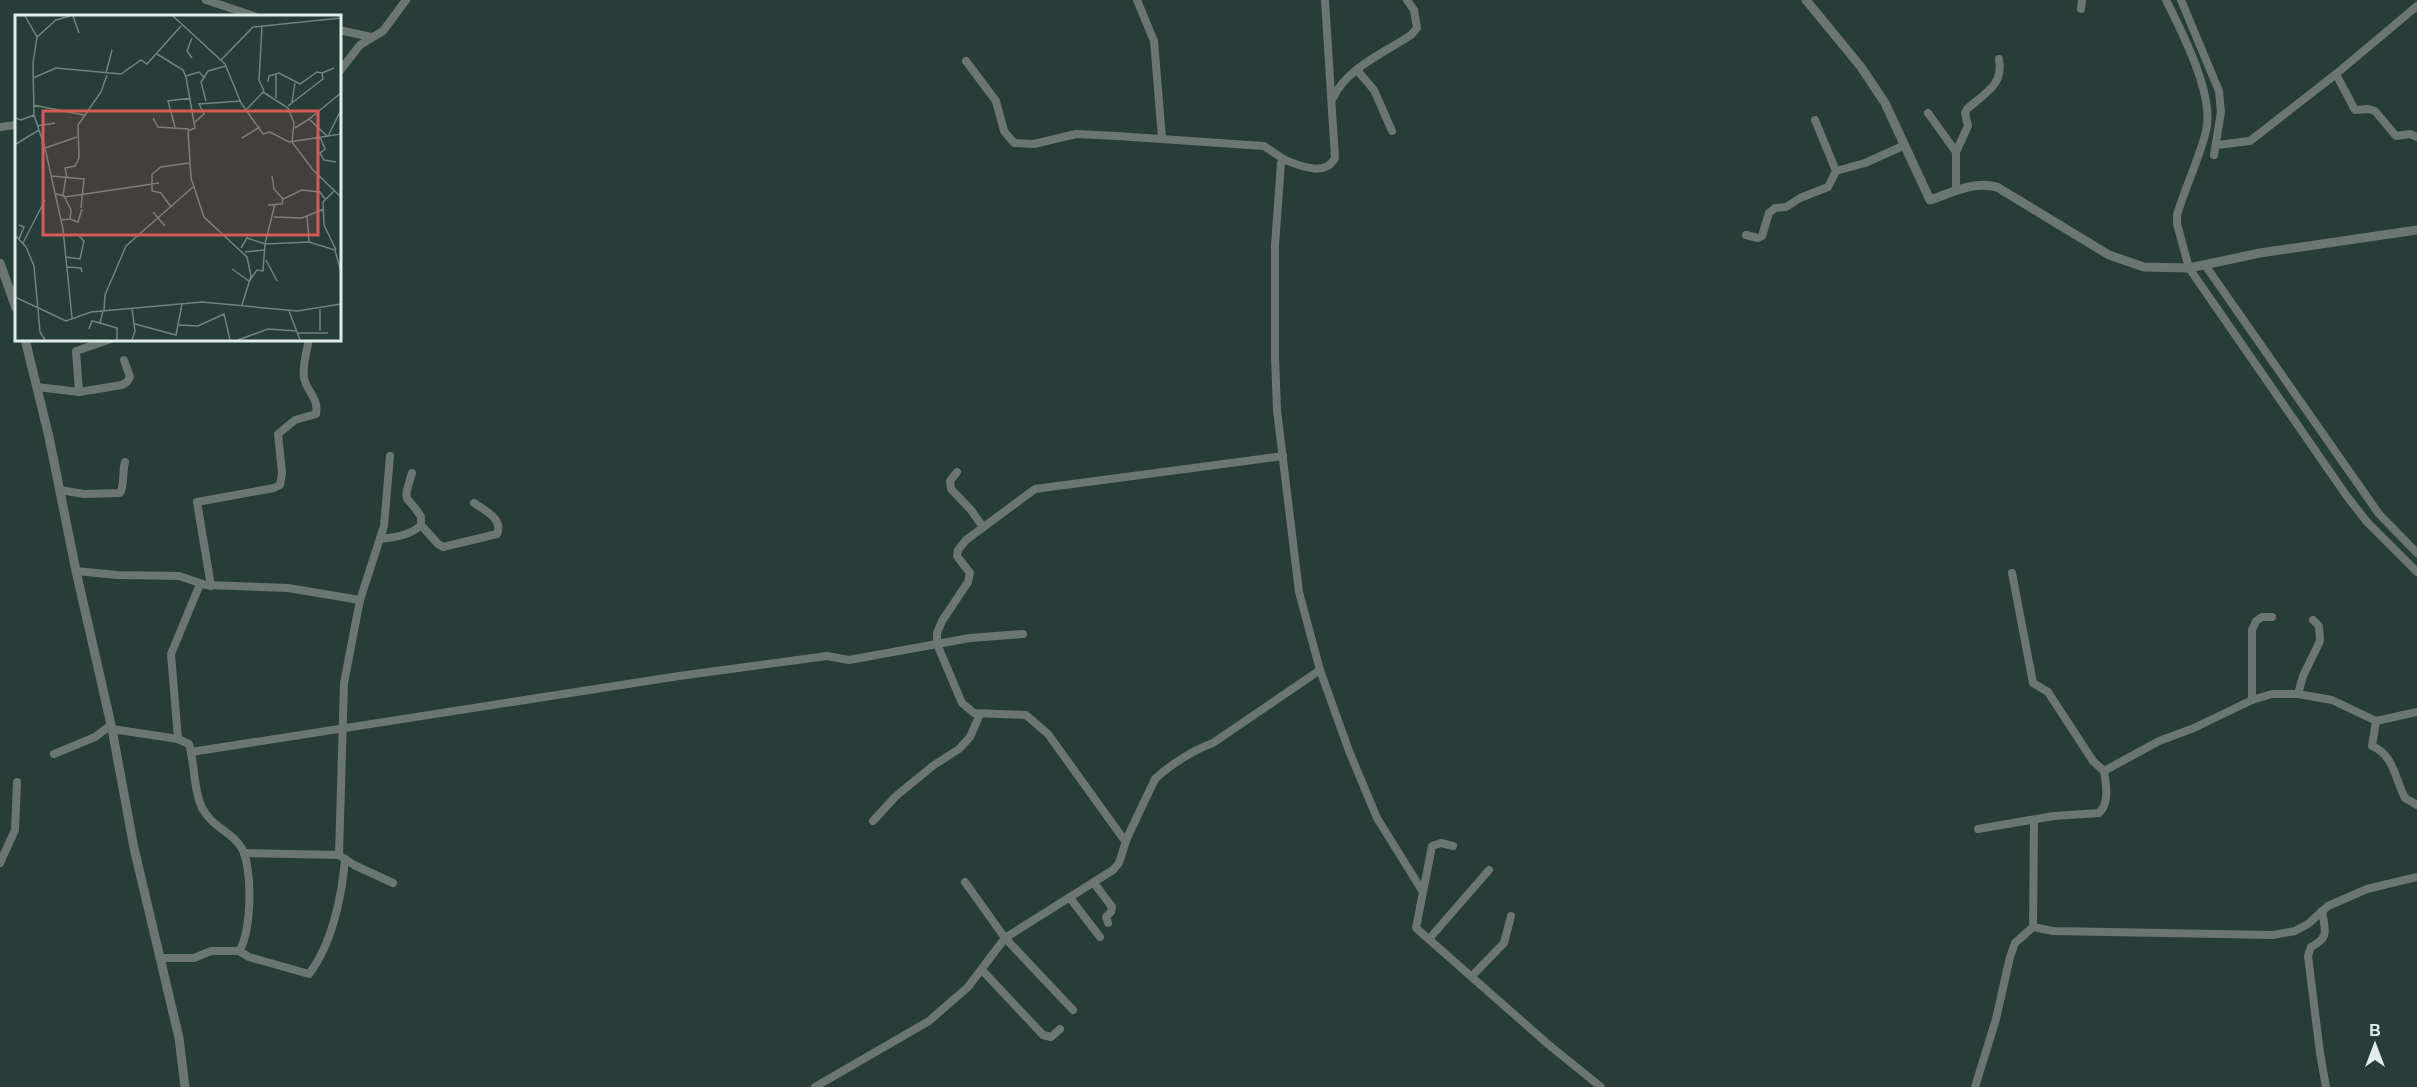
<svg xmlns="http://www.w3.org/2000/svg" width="2417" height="1087" font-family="Helvetica,sans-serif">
<rect width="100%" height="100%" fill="#273d38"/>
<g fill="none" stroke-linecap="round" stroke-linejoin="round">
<g stroke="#6b7572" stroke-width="8">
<polyline points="206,0 254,16"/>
<polyline points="1137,0 1154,41 1162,138"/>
<path d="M1325 0 1335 158C1325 177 1301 166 1285 160L1281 163 1275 245V357L1277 410 1299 592 1320 670 1349 751 1377 818 1423 892 1416 928 1549 1045 1601 1087"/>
<path d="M2166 0C2182 32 2215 96 2206 131 2199 160 2185 187 2177 215V224L2189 268 2346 495 2367 522 2417 572"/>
<polyline points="2181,0 2219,91 2221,112 2214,155"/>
<polyline points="2081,9 2082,0"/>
<polyline points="339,30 371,37"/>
<polyline points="966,61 996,101 1004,131 1014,143 1034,144 1076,134 1117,136 1264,146 1285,160"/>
<polyline points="1357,70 1374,90 1392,131"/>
<polyline points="339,72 360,45 383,31 406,0"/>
<polyline points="2336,74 2417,6"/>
<path d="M1333 98C1347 68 1384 53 1411 35L1417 28 1414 10 1407 0"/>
<polyline points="1928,113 1956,152"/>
<polyline points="1815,120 1836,171"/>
<polyline points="0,127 16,125"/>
<polyline points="2217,145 2250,141 2336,74 2355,110 2368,109 2375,111 2396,136 2410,134 2417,137"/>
<path d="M1956 190V152L1968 126 1965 113 1967 109C1985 93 2004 85 1999 59"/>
<polyline points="1746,235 1758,238 1762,236 1769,213 1775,208 1786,207 1800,198 1828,187 1836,171 1865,163 1905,145"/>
<polyline points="2205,265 2379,514 2417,553"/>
<polyline points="37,387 79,392 122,385 127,382 130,377 124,360"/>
<polyline points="79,392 76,351 111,339"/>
<polyline points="957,472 950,481 951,489 971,510 983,527"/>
<path d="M60 490 84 494 120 493C125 484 122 472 125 462"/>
<path d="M421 525 438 544 443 547 497 534C504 519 484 510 474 503"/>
<path d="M380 539C394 537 410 536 421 525V517C407 492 401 508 412 473"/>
<polyline points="76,571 117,575 179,576 206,585 288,588 360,600 344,683 339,855"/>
<polyline points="2012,573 2033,683 2048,692 2093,761 2104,771"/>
<path d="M211 586 197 502 274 488 280 485 282 473 278 434 295 420 316 414C319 398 307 392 304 378 302 367 307 350 309 339"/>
<polyline points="360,600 384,526 390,456"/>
<polyline points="2298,694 2303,676 2320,641 2319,626 2313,620"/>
<polyline points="2252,700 2252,630 2256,621 2262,617 2272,617"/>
<path d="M2376 721 2372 746C2394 755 2395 779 2405 798L2417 805"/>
<path d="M112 729 178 739 189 744C195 764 193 789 202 808 213 828 231 831 241 847 253 865 252 933 239 951H211L194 958H161"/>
<polyline points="178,739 171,654 200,584"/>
<polyline points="191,752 679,676 827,656 849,660 970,638 1023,634"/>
<polyline points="54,754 95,737 111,725"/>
<polyline points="873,821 896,796 934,765 959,749 970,737 980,714"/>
<path d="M1978 829 2054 816 2099 813C2110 803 2106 784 2104 771L2159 741 2194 728 2252 700 2272 694H2298L2332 700 2376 721 2417 712"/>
<polyline points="1125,841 1048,734 1026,715 974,713 962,703 937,644 937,633 942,621 968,582 970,573 957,556 958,550 966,540 1035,489 1283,456"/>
<polyline points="244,853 339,855 354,865 393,883"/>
<polyline points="0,863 15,830 17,782"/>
<polyline points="965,882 1005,938 1073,1010"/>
<polyline points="1094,883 1112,907 1111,912 1106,917 1108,923"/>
<polyline points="1423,892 1432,846 1441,843 1453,846"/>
<polyline points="1070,898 1100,937"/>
<path d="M2322 911C2325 930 2330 937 2311 947L2308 956 2320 1053 2326 1087"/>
<polyline points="2033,927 2053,931 2273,935 2295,931 2308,924 2328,906 2367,889 2417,877"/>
<polyline points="1429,939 1489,870"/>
<path d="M239 951 249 957 309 974C332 944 342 896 345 859"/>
<polyline points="982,970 1043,1035 1051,1037 1060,1029"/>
<polyline points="1472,976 1504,943 1511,916"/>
<path d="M815 1087 929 1021 968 987 1005 938 1113 870 1119 863 1127 838 1155 779C1170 765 1193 750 1213 743L1320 670"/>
<polyline points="1975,1087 1996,1019 2010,957 2015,943 2033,927 2034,820"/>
</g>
<g stroke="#6b7572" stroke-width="9">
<path d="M1806 0 1861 67 1885 103 1930 200C1953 192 1973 181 1997 187L2109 255 2144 267 2189 268 2260 253 2417 230"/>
<polyline points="0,263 16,308"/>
<polyline points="25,339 49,437 76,571 112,729 134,848 179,1038 185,1087"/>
</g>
</g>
<g transform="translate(15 15)">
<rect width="326" height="326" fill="#273d38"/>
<path fill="none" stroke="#71837f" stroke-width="1.5" d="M10 1 22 22 18 48 19 100 30 133 48 214 57 303M58 1 64 18M158 1 210 49 226 88 248 119 255 117 274 127 326 119M247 11 244 65 249 76M22 22 41 5 55 1M177 23 172 36 177 43M142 39 168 55 171 62 180 113 173 116 176 163 189 202 232 242 236 261 227 290M206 45 238 12 326 3M91 58 97 35M261 58V83M171 61 184 57 190 63M18 63 41 53 106 59 126 45 132 49 166 11M253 67 254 61 264 58 285 69 302 57 307 58M248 77 273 93 279 108 277 127 298 155 326 182M191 86 186 67 193 56 211 51M277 87 280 68M18 90 69 100M273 91 308 64 307 58 319 53M232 94 249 76M0 103 6 105 19 100M138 103 143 112 174 114M294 104 326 78M180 107 189 99 184 89 226 86M22 111 40 108M160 112 153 86 176 83M280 113 294 104 312 121M313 121 326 95M305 122 310 134 305 138 309 145 321 147M227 123 245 112M1 129 24 115M30 133 62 122M36 161 69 164 66 193M257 161 259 174 268 184M52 163 50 153 60 151 64 143 63 110 86 77 92 60M319 176 308 187 309 210 321 235M41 179 49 181 56 195 55 204 46 205M48 180 51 162M50 182 144 168M260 189 250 229 294 227 320 235 326 257M253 190 267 189 268 184 287 175 305 177 310 184M156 192 146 178 137 176V159L146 152 174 148M138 197 150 211M292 200 294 227M259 202 287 203 309 194M55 204 63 207 67 194M0 220 11 232 19 251 25 317 30 325M4 224 9 212 4 210M8 228 30 185M226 233 232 223 250 229 248 256 242 255 235 265M230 237 249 235M51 242 65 244 69 226 64 221M251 245 262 266M52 252 66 253 67 257M217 254 234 266M0 282 51 306 76 297 187 287 282 296 326 289M305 294V316M89 296 90 280 111 231 178 172M274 296 285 325M85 308 102 313V325M120 309 161 320 167 289M164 310 183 311 209 299 215 325M74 314 77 306 85 308 88 296M282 318H313M117 325 120 316 117 294M223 325 253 314 282 316"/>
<path fill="#d95958" fill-opacity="0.15" stroke="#d95958" stroke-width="3" d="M28 96H303V220H28Z"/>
<rect width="326" height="326" fill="none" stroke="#e1edea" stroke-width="3"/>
</g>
<g transform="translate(2375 1045)" stroke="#273d38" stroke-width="4.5" paint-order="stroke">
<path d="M0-4.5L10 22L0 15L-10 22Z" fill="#e1edea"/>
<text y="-9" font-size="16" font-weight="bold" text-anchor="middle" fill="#e1edea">B</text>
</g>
</svg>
